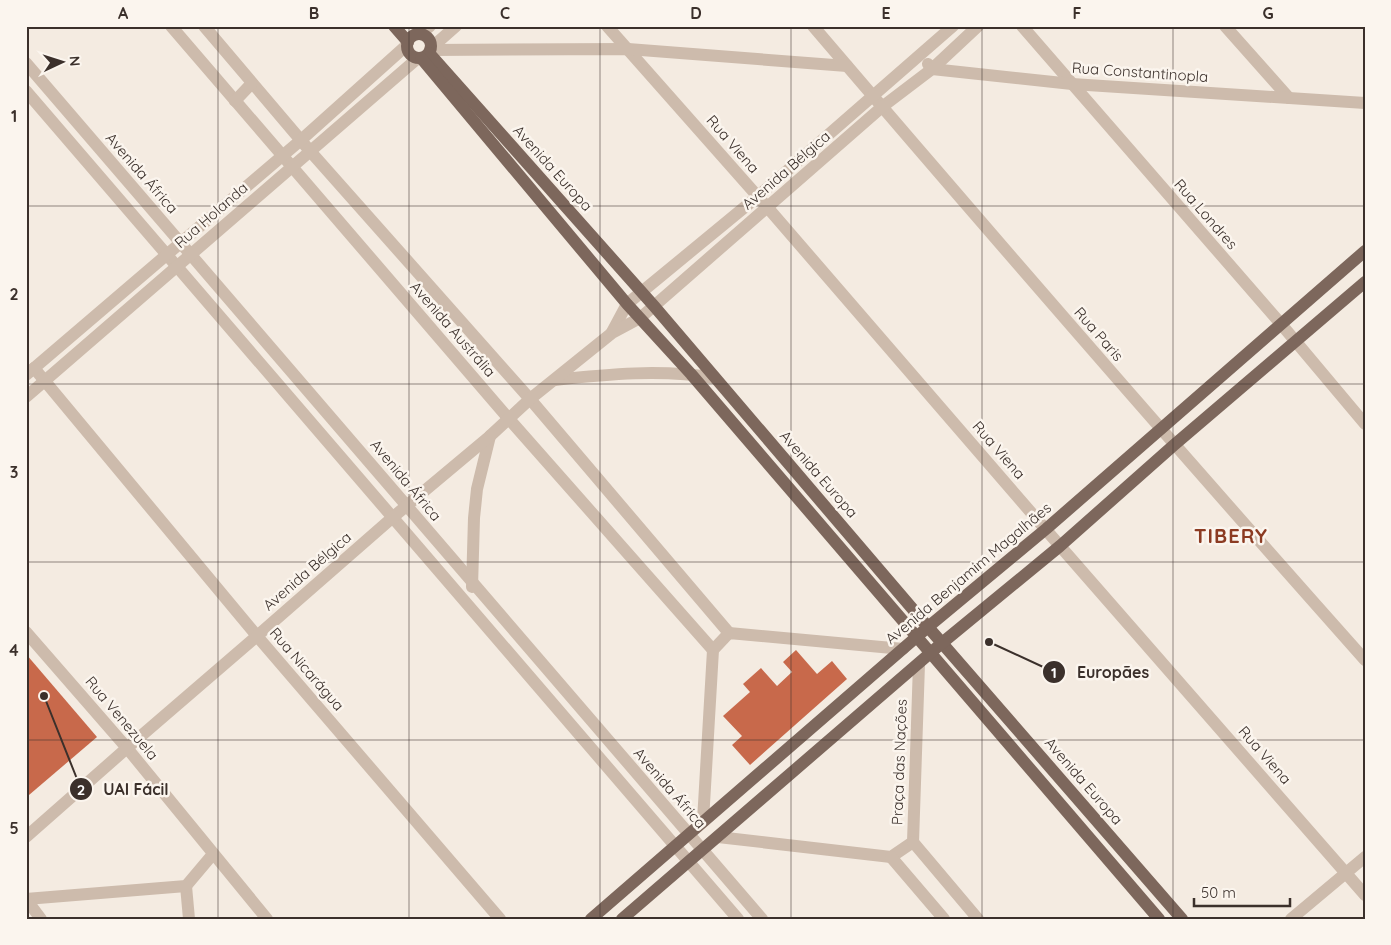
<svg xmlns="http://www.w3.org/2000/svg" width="1391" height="945" font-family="Quicksand,sans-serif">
<rect width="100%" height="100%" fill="#f4ebe1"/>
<g fill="#c8694b">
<polygon points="796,650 817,674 832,661 847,679 750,765 732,745 742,736 723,716 750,692 743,684 761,668 777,686 792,672 783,662"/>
<polygon points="26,654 97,737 29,795 26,777"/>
</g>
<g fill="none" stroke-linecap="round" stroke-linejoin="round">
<g stroke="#cdbbac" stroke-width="12">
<polyline points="171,26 509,419 713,650"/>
<polyline points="204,26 310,151 530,399 729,633"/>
<polyline points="607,26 768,208 1060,546 1365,895"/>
<path d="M813 26C995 239 1179 451 1365 660"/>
<polyline points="1022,26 1281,324 1365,424"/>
<polyline points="1225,26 1289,98"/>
<polyline points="420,34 430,26"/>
<polyline points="430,49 456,26"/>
<polyline points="430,50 628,49 847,66"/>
<polyline points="26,63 762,919"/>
<polyline points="928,64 932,69 1072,84 1365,103"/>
<polyline points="26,91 738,919"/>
<polyline points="235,101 252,83"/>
<polyline points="612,332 627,304 757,197 953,26"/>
<polyline points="34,368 257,636 500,919"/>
<polyline points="26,375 301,140 407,45"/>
<path d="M555 380C608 374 662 369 715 378"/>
<polyline points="26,397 418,58"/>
<polyline points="472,587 474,518 477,489 490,436"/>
<polyline points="26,632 127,748 267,919"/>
<polyline points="703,821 713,650 729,633 903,649"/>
<polyline points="26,837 127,748 257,636 392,518 490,436 530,399 612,333 640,318 654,306 882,107 932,69 978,26"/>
<polyline points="718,837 891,857 913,842 919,664"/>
<polyline points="913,842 978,919"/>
<polyline points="891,857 944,919"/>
<polyline points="186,886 189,919"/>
<polyline points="26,899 186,886 213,854"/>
<polyline points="26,899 41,919"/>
<polyline points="1291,919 1365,857"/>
</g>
<g stroke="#7d675c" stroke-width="12">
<polyline points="394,26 408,42"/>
<circle cx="419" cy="46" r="12"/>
<polyline points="429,53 654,306 928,627 1182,919"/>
<polyline points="421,58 627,304 691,374 1159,919"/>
<polyline points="591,919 928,627 1046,529 1365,251"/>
<polyline points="622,919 942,643 1060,546 1174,445 1365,282"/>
</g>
</g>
<path fill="none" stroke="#3b302b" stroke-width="1" stroke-opacity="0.55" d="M218 26V919M409 26V919M600 26V919M791 26V919M982 26V919M1173 26V919M26 206H1365M26 384H1365M26 562H1365M26 740H1365"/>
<g text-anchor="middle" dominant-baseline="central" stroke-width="5" stroke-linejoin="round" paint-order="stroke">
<g font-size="15" fill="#3b302b" stroke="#fbf5ee">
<text transform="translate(1140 72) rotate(4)">Rua Constantinopla</text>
<text transform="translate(733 144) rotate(49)">Rua Viena</text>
<text transform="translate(553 168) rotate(48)">Avenida Europa</text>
<text transform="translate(786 170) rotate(-41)">Avenida Bélgica</text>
<text transform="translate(142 173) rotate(49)">Avenida África</text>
<text transform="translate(1206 214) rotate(49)">Rua Londres</text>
<text transform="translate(211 215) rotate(-41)">Rua Holanda</text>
<text transform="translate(453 329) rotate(49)">Avenida Austrália</text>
<text transform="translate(1099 334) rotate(49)">Rua Paris</text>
<text transform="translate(999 450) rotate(49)">Rua Viena</text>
<text transform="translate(819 474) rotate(49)">Avenida Europa</text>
<text transform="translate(406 480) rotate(50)">Avenida África</text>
<text transform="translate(307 571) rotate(-41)">Avenida Bélgica</text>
<text transform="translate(968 573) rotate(-40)">Avenida Benjamim Magalhães</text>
<text transform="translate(307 669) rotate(49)">Rua Nicarágua</text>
<text transform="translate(122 718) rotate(50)">Rua Venezuela</text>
<text transform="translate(1265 755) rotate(49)">Rua Viena</text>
<text transform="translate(899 762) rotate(-88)">Praça das Nações</text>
<text transform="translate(1084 781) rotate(49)">Avenida Europa</text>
<text transform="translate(670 788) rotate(49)">Avenida África</text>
</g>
<g font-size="20" font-weight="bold" letter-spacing="1" fill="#8c3b22" stroke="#fbf5ee">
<text x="1231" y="535">TIBERY</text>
</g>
</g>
<path fill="none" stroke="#3b302b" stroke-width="2" d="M989 642L1054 672M44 696L81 789"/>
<g fill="#3b302b" stroke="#fbf5ee" stroke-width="2">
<circle cx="989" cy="642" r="5"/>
<circle cx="44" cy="696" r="5"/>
<circle cx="1054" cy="672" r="12"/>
<circle cx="81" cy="789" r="12"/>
</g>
<g font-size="15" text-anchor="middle" font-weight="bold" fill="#fff">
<text x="1054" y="678">1</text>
<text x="81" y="795">2</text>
</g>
<g font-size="16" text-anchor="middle" font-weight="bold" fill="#3b302b" stroke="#fbf5ee" stroke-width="5" stroke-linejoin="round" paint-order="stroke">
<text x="1113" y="678">Europães</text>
<text x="136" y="795">UAI Fácil</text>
</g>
<rect width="1391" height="945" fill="none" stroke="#fbf5ee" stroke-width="55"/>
<g transform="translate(62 62) rotate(86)" stroke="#fbf5ee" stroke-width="4" paint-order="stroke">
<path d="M0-4L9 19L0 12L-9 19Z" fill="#3b302b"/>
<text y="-8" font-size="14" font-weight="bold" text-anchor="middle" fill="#3b302b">N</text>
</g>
<path d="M1194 898v8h96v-8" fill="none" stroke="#3b302b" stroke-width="2.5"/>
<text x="1201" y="898" font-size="15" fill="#3b302b" stroke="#fbf5ee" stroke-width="4" paint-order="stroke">50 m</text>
<rect x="28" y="28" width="1336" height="890" fill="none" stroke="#3b302b" stroke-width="2"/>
<g font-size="16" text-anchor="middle" font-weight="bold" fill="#3b302b">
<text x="123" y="19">A</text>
<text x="314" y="19">B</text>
<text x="505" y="19">C</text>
<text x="696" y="19">D</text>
<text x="886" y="19">E</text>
<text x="1077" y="19">F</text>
<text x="1268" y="19">G</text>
<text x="14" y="122">1</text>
<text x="14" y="300">2</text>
<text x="14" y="478">3</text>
<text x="14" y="656">4</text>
<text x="14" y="834">5</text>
</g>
</svg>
